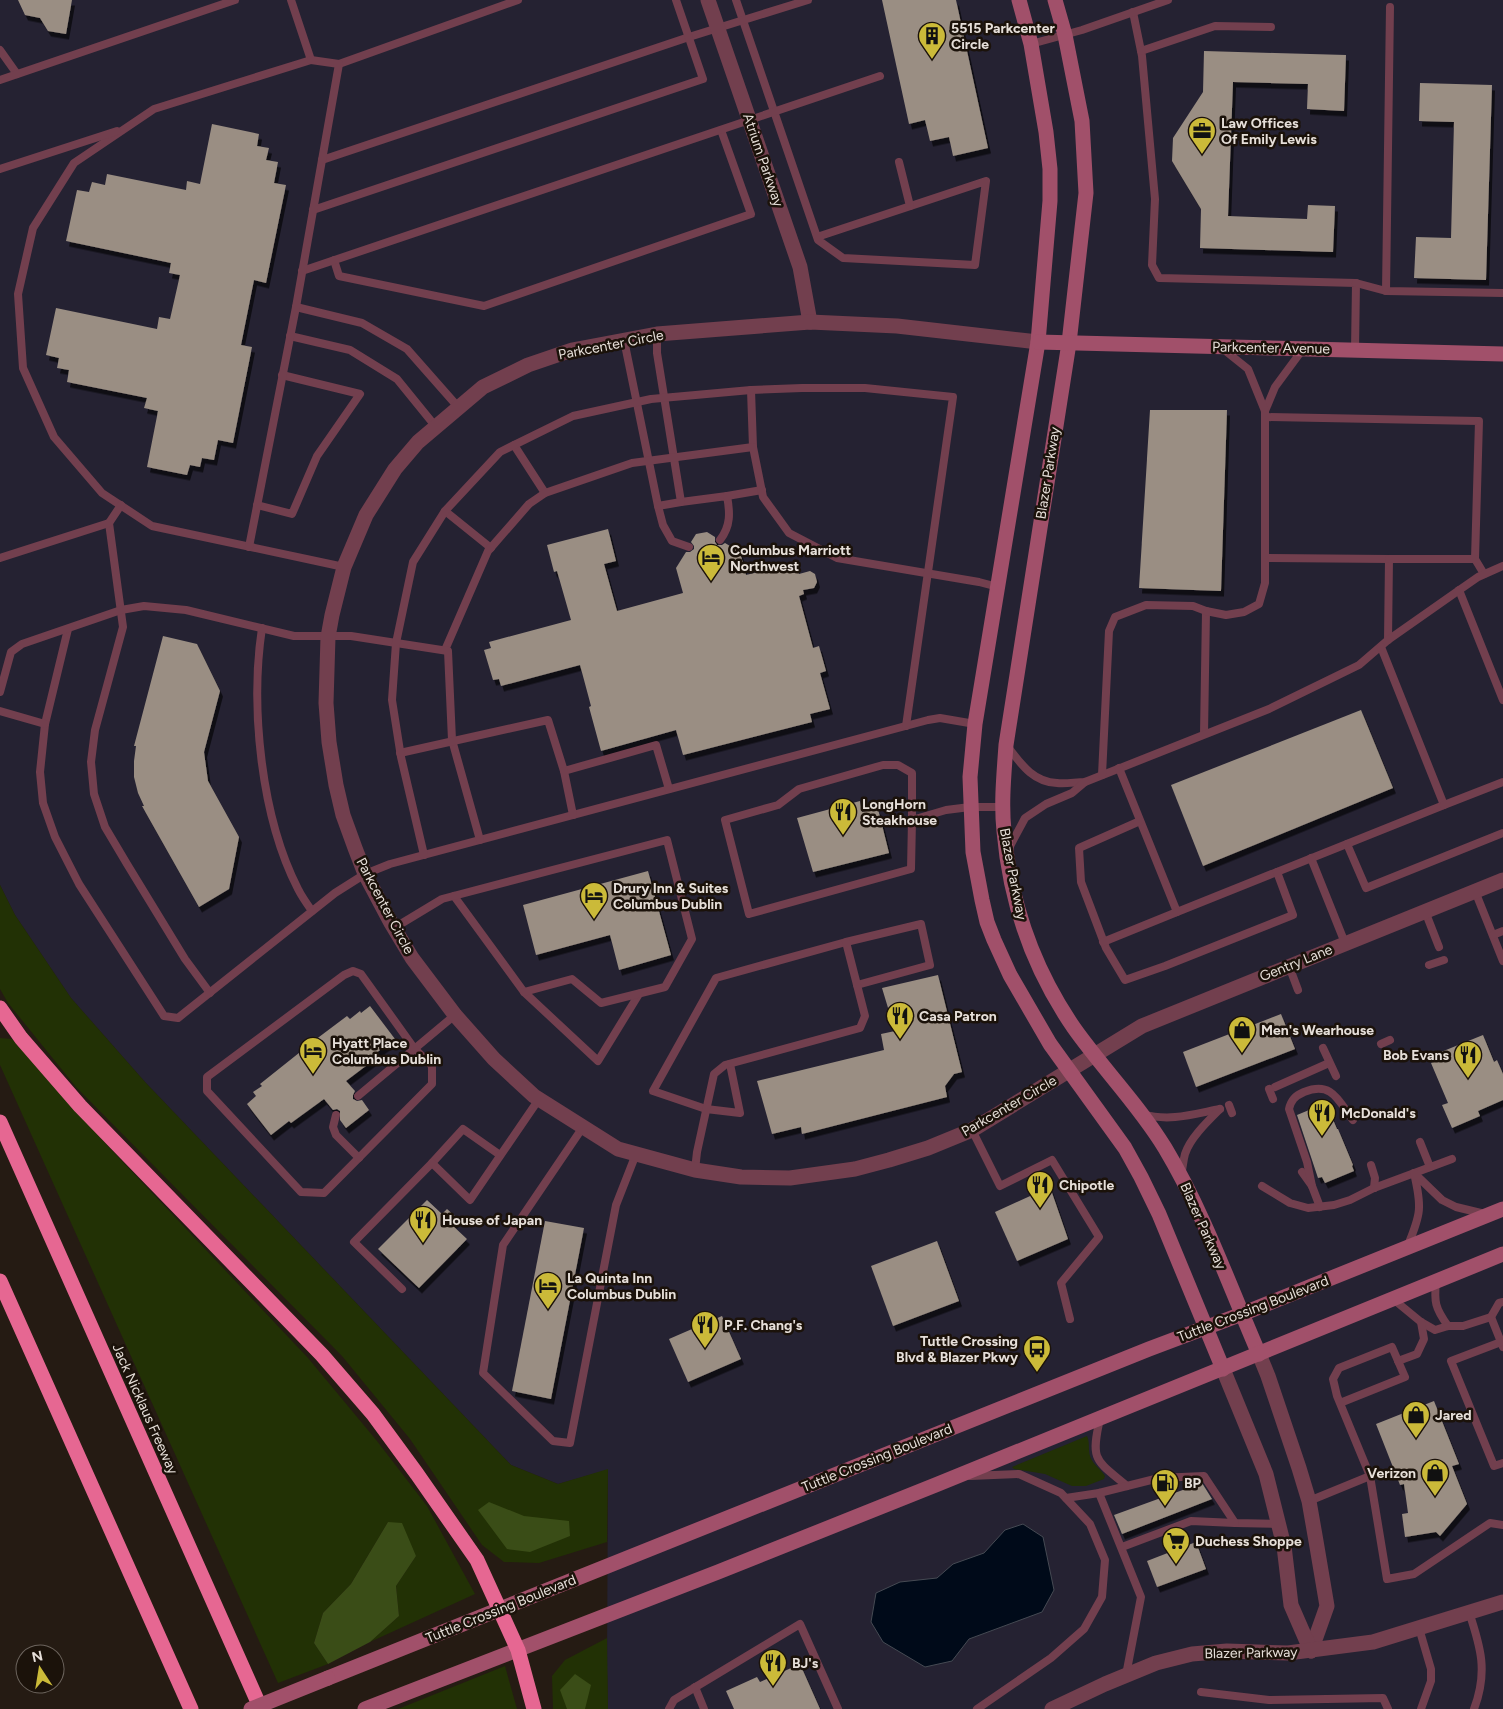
<svg xmlns="http://www.w3.org/2000/svg" width="1503" height="1709" font-family="Figtree,sans-serif">
<defs>
<filter id="shadow"><feDropShadow dx="3" dy="5.5" stdDeviation="0" flood-color="#0009"/></filter>
</defs>
<rect width="100%" height="100%" fill="#251b13"/>
<polygon fill="#252232" points="0,0 1503,0 1503,1709 608,1709 607,1668 608,1470 558,1484 511,1465 145,1082 71,998 15,915 0,885"/>
<g fill="#223105">
<polygon points="0,885 15,915 71,998 145,1082 511,1465 558,1484 608,1469 607,1542 539,1563 504,1562 482,1545 410,1439 342,1356 76,1087 8,1003 0,989"/>
<polygon points="0,1038 12,1039 105,1143 308,1358 377,1441 427,1506 475,1594 370,1642 399,1616 396,1586 416,1556 388,1522 351,1584 323,1613 314,1643 328,1664 278,1683 0,1065"/>
<path d="M1087 1436C1090 1442 1088 1449 1090 1456 1093 1465 1101 1469 1105 1476L1104 1479 1086 1486H1072L1045 1474 1014 1469 1012 1467Z"/>
<polygon points="607,1638 608,1709 553,1709 552,1676 565,1660"/>
<polygon points="505,1666 517,1709 398,1709"/>
</g>
<g fill="#3a4d17">
<polygon points="489,1502 524,1516 569,1521 570,1536 530,1552 507,1549 478,1510"/>
<polygon points="388,1522 402,1523 416,1556 396,1586 399,1616 370,1642 328,1664 314,1643 323,1613 351,1584"/>
<polygon points="575,1674 591,1685 585,1709 567,1709 560,1690"/>
</g>
<polygon fill="#000a19" stroke="#454a53" points="1023,1524 1043,1537 1054,1590 1042,1612 969,1639 952,1661 925,1667 883,1642 871,1622 876,1593 900,1582 937,1578 953,1564 984,1553 1005,1530"/>
<g fill="#9a8e83" filter="url(#shadow)">
<polygon points="18,0 72,0 66,34 48,31 40,18 25,15"/>
<polygon points="882,0 956,0 988,148 953,156 949,137 930,141 925,120 909,124"/>
<polygon points="1204,51 1346,55 1344,111 1307,109 1308,84 1233,82 1228,216 1307,219 1308,205 1335,206 1333,252 1200,248 1201,209 1172,161 1173,138 1203,92"/>
<polygon points="1420,83 1492,85 1486,280 1414,278 1416,237 1451,238 1454,122 1419,121"/>
<polygon points="212,124 259,134 257,146 269,148 266,160 278,162 274,183 286,185 266,283 254,280 241,345 252,347 233,443 218,440 214,460 202,458 200,467 190,465 187,475 147,467 158,411 144,408 147,398 67,382 69,370 57,368 59,358 46,355 56,308 157,329 159,317 170,319 180,275 169,273 171,263 66,241 77,190 89,192 92,182 105,185 107,174 186,190 187,181 200,184"/>
<polygon points="1150,410 1227,410 1221,591 1139,588"/>
<polygon points="608,529 616,561 604,564 617,611 683,593 676,568 686,552 690,552 694,549 694,546 691,542 696,534 707,532 715,537 715,542 717,545 722,545 725,543 740,552 746,575 790,564 793,573 798,572 799,574 810,571 815,574 817,582 814,588 803,590 804,594 799,596 813,648 819,646 826,671 820,673 830,709 810,714 812,722 683,755 676,730 601,751 589,707 591,706 580,665 501,686 499,679 493,680 484,650 491,648 489,642 571,620 557,571 554,572 547,545"/>
<polygon points="163,636 197,644 220,691 204,752 208,781 239,837 229,889 199,907 142,806 144,806 138,793 134,777 134,761 136,746 134,746"/>
<polygon points="1361,710 1393,788 1203,866 1171,785"/>
<polygon points="860,801 862,812 878,809 889,853 813,872 797,818"/>
<polygon points="648,871 671,955 619,970 610,935 536,955 523,905"/>
<polygon points="938,975 962,1072 954,1074 945,1086 947,1097 802,1134 801,1127 772,1134 757,1081 884,1050 881,1034 895,1031 882,988"/>
<polygon points="370,1006 395,1039 376,1053 379,1056 346,1081 355,1091 353,1095 353,1099 357,1101 362,1100 369,1110 346,1128 340,1120 340,1111 337,1109 333,1110 324,1099 291,1123 289,1121 271,1135 247,1104 256,1096 253,1092 262,1086 260,1084 319,1037 347,1016 350,1019 360,1011 361,1013"/>
<polygon points="1281,1014 1295,1049 1196,1087 1183,1052"/>
<polygon points="1483,1035 1494,1062 1497,1060 1503,1074 1503,1100 1478,1111 1480,1116 1452,1128 1442,1105 1448,1103 1431,1063 1443,1057 1441,1052"/>
<polygon points="1326,1103 1337,1129 1338,1129 1353,1165 1352,1166 1354,1171 1325,1183 1322,1177 1318,1178 1297,1115"/>
<polygon points="1050,1187 1068,1239 1017,1261 995,1212"/>
<polygon points="427,1200 442,1214 447,1209 458,1219 452,1225 467,1239 419,1288 378,1249"/>
<polygon points="545,1221 584,1228 551,1399 512,1391"/>
<polygon points="937,1241 959,1301 893,1326 871,1266"/>
<polygon points="722,1316 741,1359 688,1382 669,1339"/>
<polygon points="1434,1401 1459,1464 1452,1466 1467,1504 1440,1536 1436,1532 1405,1537 1402,1514 1408,1513 1404,1484 1400,1485 1376,1424"/>
<polygon points="1202,1483 1212,1499 1122,1534 1114,1515"/>
<polygon points="1196,1542 1206,1569 1157,1587 1147,1561"/>
<polygon points="800,1664 820,1709 734,1709 726,1691 757,1677 760,1682"/>
</g>
<g fill="none" stroke-linecap="round" stroke-linejoin="round">
<g stroke="#723f4e" stroke-width="8">
<polyline points="291,0 311,60 154,109 74,163 33,228 18,294 23,368 54,437 102,493 152,526 344,567"/>
<polyline points="736,0 818,240 843,258 975,265 986,181 817,237"/>
<polyline points="1133,12 1142,56 1155,199 1152,265 1159,278 1356,283 1355,350"/>
<polyline points="1031,44 1082,30 1168,0"/>
<polyline points="0,50 17,74"/>
<polyline points="1141,51 1215,26 1271,27"/>
<polyline points="339,64 518,0"/>
<polyline points="0,80 235,0"/>
<polyline points="322,160 689,37 808,0"/>
<polyline points="899,162 910,206"/>
<polyline points="0,169 117,131"/>
<polyline points="313,210 703,79 676,0"/>
<polyline points="334,260 339,276 484,306 751,214 721,130"/>
<polyline points="302,271 880,76"/>
<polyline points="1356,283 1386,291 1503,293"/>
<polyline points="1386,291 1390,7"/>
<polyline points="296,307 362,323 407,349 459,408"/>
<path d="M657 334V353L681 502 727 496C730 512 731 526 720 540"/>
<polyline points="290,336 350,350 397,379 436,427"/>
<polyline points="624,340 658,506 663,525 672,541 689,547"/>
<polyline points="751,390 753,447"/>
<polyline points="1265,411 1275,387 1303,349"/>
<polyline points="1265,417 1479,421 1475,559"/>
<polyline points="514,445 545,493"/>
<polyline points="727,496 762,490"/>
<polyline points="257,505 292,514 317,456 360,394 282,375"/>
<polyline points="658,506 681,502"/>
<polyline points="445,511 491,548"/>
<polyline points="109,523 123,627 95,730 91,762 94,794 105,827 127,864 185,959 210,993"/>
<polyline points="249,547 296,307 339,64 311,60"/>
<polyline points="0,558 109,523 121,505"/>
<polyline points="1265,558 1389,559 1388,640"/>
<polyline points="1389,559 1475,559 1484,574"/>
<polyline points="1459,590 1503,700"/>
<path d="M262 628C250 707 261 817 298 889 302 897 307 904 312 911"/>
<polyline points="68,629 45,724 40,772 43,803 55,837 79,884 164,1016 178,1018 335,893 365,874 390,864 928,720 940,718 975,724"/>
<polyline points="445,650 488,551 529,504 545,493 632,463 753,447 763,497 789,533 837,558 979,582 998,587"/>
<polyline points="0,692 11,652 22,644 121,610 144,606 186,610 294,636 351,636 448,651 452,740 480,840"/>
<polyline points="0,711 45,724"/>
<polyline points="1204,734 1206,611"/>
<path d="M1008 747C1021 764 1033 782 1057 783 1066 784 1076 782 1085 782L1269 709 1359 665 1388 640 1455 593 1478 577 1503 566"/>
<polyline points="400,753 548,720 564,771 656,745 669,789"/>
<polyline points="1119,768 1177,912 1444,805 1381,647"/>
<polyline points="564,771 573,815"/>
<polyline points="1102,775 1109,631 1115,617 1146,605 1193,606 1206,611 1226,615 1244,612 1259,604 1265,583 1265,411 1248,369 1223,349"/>
<polyline points="1444,805 1503,782"/>
<polyline points="912,820 912,773 898,765 883,765 799,789 778,805 725,820 749,914 911,869 912,820 946,810 970,807 1003,807"/>
<polyline points="1140,821 1079,848 1081,882 1106,948 1125,980 1165,966 1293,915 1277,872"/>
<polyline points="1347,844 1366,888 1503,833"/>
<polyline points="1009,848 1025,818 1046,804 1072,793 1085,782"/>
<polyline points="424,855 401,757 392,700 396,643 413,562 445,511 500,452 573,416 651,399 751,390 802,388 865,388 953,397 906,726"/>
<polyline points="1311,858 1345,943"/>
<polyline points="1475,891 1503,961"/>
<polyline points="454,896 524,992 598,1061 639,994"/>
<polyline points="1425,911 1439,947"/>
<polyline points="394,928 442,899 667,840 692,939 665,987 601,1003 572,979 524,992"/>
<polyline points="1493,935 1503,931"/>
<polyline points="1103,942 1177,912"/>
<polyline points="1429,965 1444,960"/>
<polyline points="1289,966 1298,990"/>
<polygon points="353,971 361,974 414,1048 432,1066 432,1084 324,1193 301,1192 207,1091 207,1077 344,975"/>
<polyline points="1381,1044 1390,1040"/>
<polyline points="1323,1048 1336,1076"/>
<polyline points="730,1064 740,1113 706,1109 653,1091 716,978 846,942 921,924 930,965 857,985"/>
<polyline points="1275,1087 1329,1063"/>
<polyline points="1269,1089 1273,1099"/>
<polyline points="358,1096 455,1015"/>
<polyline points="1229,1105 1232,1113"/>
<path d="M1143 1114C1169 1122 1194 1114 1220 1109"/>
<polyline points="336,1115 333,1127 336,1135 359,1158"/>
<polyline points="583,1127 503,1245 483,1373 553,1441 570,1443 616,1205 636,1154"/>
<polyline points="972,1130 1000,1186 1052,1160 1099,1237 1061,1283 1070,1319"/>
<polyline points="1420,1142 1430,1167"/>
<polyline points="432,1163 463,1129 500,1155"/>
<polyline points="1371,1165 1375,1178 1374,1188"/>
<polyline points="695,1170 697,1152 714,1074 725,1065 860,1028 865,1016 846,942"/>
<polyline points="1302,1172 1312,1186 1320,1207"/>
<path d="M1181 1175C1183 1168 1183 1161 1185 1154 1190 1138 1208 1121 1220 1109"/>
<polyline points="1262,1186 1290,1203 1308,1208 1334,1205 1350,1200 1374,1188 1452,1159"/>
<path d="M1312 1186 1307 1162 1289 1109C1291 1100 1295 1096 1304 1092 1332 1081 1338 1100 1353 1120"/>
<path d="M1408 1245C1421 1214 1422 1207 1414 1173L1442 1200 1456 1207 1485 1214"/>
<path d="M1436 1281C1434 1302 1435 1308 1448 1326"/>
<polyline points="402,1289 354,1242 432,1163 470,1200 539,1099"/>
<polyline points="1393,1299 1421,1322 1435,1330 1448,1326 1463,1326 1491,1317 1499,1303 1503,1302"/>
<polyline points="1491,1317 1503,1347"/>
<polyline points="1501,1342 1451,1361 1494,1466 1503,1463"/>
<polyline points="1398,1361 1417,1354 1424,1339 1421,1322"/>
<polyline points="1340,1403 1405,1377 1392,1347 1339,1368 1333,1379 1337,1396 1370,1476 1387,1579 1414,1574 1490,1523 1503,1525"/>
<path d="M1100 1419C1090 1461 1096 1460 1127 1486"/>
<polyline points="970,1476 1019,1474 1061,1493 1090,1524 1105,1560 1102,1597 1084,1629 1051,1658 977,1709"/>
<polyline points="1099,1493 1141,1597 1126,1675"/>
<polyline points="1066,1498 1099,1493 1159,1478 1204,1476 1235,1523 1278,1524"/>
<polyline points="1309,1501 1370,1476"/>
<polyline points="1122,1547 1191,1521 1235,1523"/>
<path d="M1469 1612C1481 1648 1488 1672 1474 1709"/>
<polyline points="1419,1628 1431,1669 1431,1681 1421,1709"/>
<polyline points="695,1687 704,1709"/>
<polyline points="1201,1692 1269,1700 1383,1698 1388,1709"/>
<polyline points="669,1709 674,1700 800,1624 838,1709"/>
</g>
<g stroke="#723f4e" stroke-width="15">
<polyline points="708,0 800,267 810,322"/>
<polyline points="1038,342 897,326 810,322 657,334 572,350 528,365 483,387 418,442 395,469 366,515 344,567 332,615 328,637 326,703 329,742 336,785 343,815 355,848 365,874 391,923 412,958 455,1015 494,1059 534,1096 618,1149 695,1170 741,1177 790,1178 855,1169 889,1160 928,1148 972,1130 1142,1026 1503,880"/>
<polyline points="1259,1354 1268,1376 1299,1468 1309,1501 1316,1541 1327,1606 1311,1651"/>
<polyline points="1223,1369 1266,1474 1284,1546 1291,1605 1311,1651"/>
<polyline points="1052,1709 1105,1684 1156,1663 1192,1654 1227,1651 1288,1653 1373,1642 1503,1602"/>
</g>
<g stroke="#a1506a" stroke-width="15">
<polyline points="1019,0 1031,44 1046,132 1050,169 1050,201 1038,342 975,724 970,777 973,852 982,900 987,922 994,940 1010,975 1050,1044 1125,1148 1141,1177 1159,1214 1223,1369"/>
<path d="M1055 0 1065 35 1082 121 1086 193 1069 343 1006 745C1004 774 1001 803 1004 831 1010 902 1034 970 1074 1028 1103 1069 1139 1105 1165 1148 1204 1213 1229 1285 1259 1354"/>
<polyline points="1038,342 1503,354"/>
<polyline points="328,1678 1149,1349 1242,1314 1503,1209"/>
<polyline points="365,1709 718,1572 938,1484 1503,1254"/>
</g>
<g stroke="#e66792" stroke-width="15">
<polyline points="0,1008 21,1038 80,1106 322,1355 373,1414 417,1474 477,1560 518,1650 534,1709"/>
<polyline points="0,1122 261,1709"/>
<polyline points="0,1281 191,1709"/>
</g>
<polyline stroke="#a1506a" stroke-width="15" points="251,1709 328,1678"/>
</g>
<defs>
<symbol id="building-pin" viewBox="-11 -11 22 30"><path d="M0 17L-7.5 6A9.5 9.5 0 1 1 7.5 6Z" fill="#cbba39" stroke="#1b120a"/><path d="M-4-6H4V6H1V3H-1V6H-4ZM-2.5-4.3h1.7v1.8h-1.7ZM.8-4.3h1.7v1.8H.8ZM-2.5-1h1.7V.8h-1.7ZM.8-1h1.7V.8H.8Z" fill="#111"/></symbol>
<symbol id="office-pin" viewBox="-11 -11 22 30"><path d="M0 17L-7.5 6A9.5 9.5 0 1 1 7.5 6Z" fill="#cbba39" stroke="#1b120a"/><path d="M-6-3h4V-5.5h4V-3h4V5H-6ZM-1-4.5V-3h2v-1.5ZM-6 0V1H6V0Z" fill="#111"/></symbol>
<symbol id="hotel-pin" viewBox="-11 -11 22 30"><path d="M0 17L-7.5 6A9.5 9.5 0 1 1 7.5 6Z" fill="#cbba39" stroke="#1b120a"/><path d="M-6-4.5h1.5V1H6V5H4.5V3h-9V5H-6ZM-4 0a1.8 1.8 0 1 1 3.6 0ZM.5 0V-2.5h3Q6-2.5 6 0Z" fill="#111"/></symbol>
<symbol id="restaurant-pin" viewBox="-11 -11 22 30"><path d="M0 17L-7.5 6A9.5 9.5 0 1 1 7.5 6Z" fill="#cbba39" stroke="#1b120a"/><path d="M-5-6h1v4h1v-4h1v4h1v-4h1v5L-1.5 .5V6h-2V.5L-5-1ZM5-6V6H3V1.5H1.5Q1.5-4 5-6Z" fill="#111"/></symbol>
<symbol id="shop-pin" viewBox="-11 -11 22 30"><path d="M0 17L-7.5 6A9.5 9.5 0 1 1 7.5 6Z" fill="#cbba39" stroke="#1b120a"/><path d="M-5-2.5h2.3a2.7 3.5 0 0 1 5.4 0H5L5.5 6h-11ZM-1.5-2.5h3a1.5 2.3 0 0 0-3 0Z" fill="#111"/></symbol>
<symbol id="bus-pin" viewBox="-11 -11 22 30"><path d="M0 17L-7.5 6A9.5 9.5 0 1 1 7.5 6Z" fill="#cbba39" stroke="#1b120a"/><path d="M-5-6H5V4H4V6H2V4H-2V6H-4V4H-5ZM-3.5-4V0h7V-4ZM-3.5 1.2v1.5H-2V1.2ZM2 1.2v1.5H3.5V1.2Z" fill="#111"/></symbol>
<symbol id="fuel-pin" viewBox="-11 -11 22 30"><path d="M0 17L-7.5 6A9.5 9.5 0 1 1 7.5 6Z" fill="#cbba39" stroke="#1b120a"/><path d="M-5.5-6h7V0h2V4h1.3V-2.5L3-4.5l.8-.8L6-3V5H2.5V1h-1V6h-7ZM-4.2-4.7v3.2H.2V-4.7Z" fill="#111"/></symbol>
<symbol id="supermarket-pin" viewBox="-11 -11 22 30"><path d="M0 17L-7.5 6A9.5 9.5 0 1 1 7.5 6Z" fill="#cbba39" stroke="#1b120a"/><path d="M-6-5.5h2.5l.6 2H6L4.5 2H-2.5L-4.4-4H-6ZM-1.5 3.2a1.3 1.3 0 1 0 .1 0ZM3 3.2a1.3 1.3 0 1 0 .1 0Z" fill="#111"/></symbol>
</defs>
<g fill-rule="evenodd">
<use href="#building-pin" x="916" y="20" width="32" height="43"/>
<use href="#office-pin" x="1186" y="115" width="32" height="43"/>
<use href="#hotel-pin" x="695" y="542" width="32" height="43"/>
<use href="#restaurant-pin" x="827" y="796" width="32" height="43"/>
<use href="#hotel-pin" x="578" y="880" width="32" height="43"/>
<use href="#restaurant-pin" x="884" y="1000" width="32" height="43"/>
<use href="#shop-pin" x="1226" y="1014" width="32" height="43"/>
<use href="#hotel-pin" x="297" y="1035" width="32" height="43"/>
<use href="#restaurant-pin" x="1452" y="1039" width="32" height="43"/>
<use href="#restaurant-pin" x="1306" y="1097" width="32" height="43"/>
<use href="#restaurant-pin" x="1024" y="1169" width="32" height="43"/>
<use href="#restaurant-pin" x="407" y="1204" width="32" height="43"/>
<use href="#hotel-pin" x="532" y="1270" width="32" height="43"/>
<use href="#restaurant-pin" x="689" y="1309" width="32" height="43"/>
<use href="#bus-pin" x="1021" y="1333" width="32" height="43"/>
<use href="#shop-pin" x="1400" y="1399" width="32" height="43"/>
<use href="#shop-pin" x="1419" y="1457" width="32" height="43"/>
<use href="#fuel-pin" x="1149" y="1467" width="32" height="43"/>
<use href="#supermarket-pin" x="1160" y="1525" width="32" height="43"/>
<use href="#restaurant-pin" x="757" y="1647" width="32" height="43"/>
</g>
<g text-anchor="middle" dominant-baseline="central" stroke-width="5" stroke-linejoin="round" paint-order="stroke">
<g font-size="14" font-weight="bold" fill="#e6dfd9" stroke="#1b120a" text-anchor="start">
<text x="951" y="28">5515 Parkcenter<tspan x="951" dy="16">Circle</tspan></text>
<text x="1221" y="123">Law Offices<tspan x="1221" dy="16">Of Emily Lewis</tspan></text>
<text x="730" y="550">Columbus Marriott<tspan x="730" dy="16">Northwest</tspan></text>
<text x="862" y="804">LongHorn<tspan x="862" dy="16">Steakhouse</tspan></text>
<text x="613" y="888">Drury Inn &amp; Suites<tspan x="613" dy="16">Columbus Dublin</tspan></text>
<text x="919" y="1016">Casa Patron</text>
<text x="1261" y="1030">Men's Wearhouse</text>
<text x="332" y="1043">Hyatt Place<tspan x="332" dy="16">Columbus Dublin</tspan></text>
<text x="1449" y="1055" text-anchor="end">Bob Evans</text>
<text x="1341" y="1113">McDonald's</text>
<text x="1059" y="1185">Chipotle</text>
<text x="442" y="1220">House of Japan</text>
<text x="567" y="1278">La Quinta Inn<tspan x="567" dy="16">Columbus Dublin</tspan></text>
<text x="724" y="1325">P.F. Chang's</text>
<text x="1018" y="1341" text-anchor="end">Tuttle Crossing<tspan x="1018" dy="16">Blvd &amp; Blazer Pkwy</tspan></text>
<text x="1435" y="1415">Jared</text>
<text x="1416" y="1473" text-anchor="end">Verizon</text>
<text x="1184" y="1483">BP</text>
<text x="1195" y="1541">Duchess Shoppe</text>
<text x="792" y="1663">BJ's</text>
</g>
<g font-size="14" fill="#e6dfd9" stroke="#1b120a">
<text transform="translate(763 160) rotate(71)">Atrium Parkway</text>
<text transform="translate(611 345) rotate(-11)">Parkcenter Circle</text>
<text transform="translate(1271 348) rotate(1)">Parkcenter Avenue</text>
<text transform="translate(1048 473) rotate(-81)">Blazer Parkway</text>
<text transform="translate(1013 874) rotate(79)">Blazer Parkway</text>
<text transform="translate(385 906) rotate(62)">Parkcenter Circle</text>
<text transform="translate(1296 963) rotate(-22)">Gentry Lane</text>
<text transform="translate(1009 1106) rotate(-30)">Parkcenter Circle</text>
<text transform="translate(1203 1226) rotate(66)">Blazer Parkway</text>
<text transform="translate(1253 1309) rotate(-21)">Tuttle Crossing Boulevard</text>
<text transform="translate(145 1409) rotate(66)">Jack Nicklaus Freeway</text>
<text transform="translate(877 1458) rotate(-22)">Tuttle Crossing Boulevard</text>
<text transform="translate(501 1609) rotate(-22)">Tuttle Crossing Boulevard</text>
<text transform="translate(1251 1653) rotate(-1)">Blazer Parkway</text>
</g>
</g>
<g transform="translate(40 1669) rotate(348)"><circle r="24" fill="#1b120a" stroke="#6c645d"/>
<path d="M0-4L9 19L0 12L-9 19Z" fill="#cbba39"/>
<text y="-8" font-size="14" font-weight="bold" text-anchor="middle" fill="#e6dfd9">N</text>
</g>
</svg>
